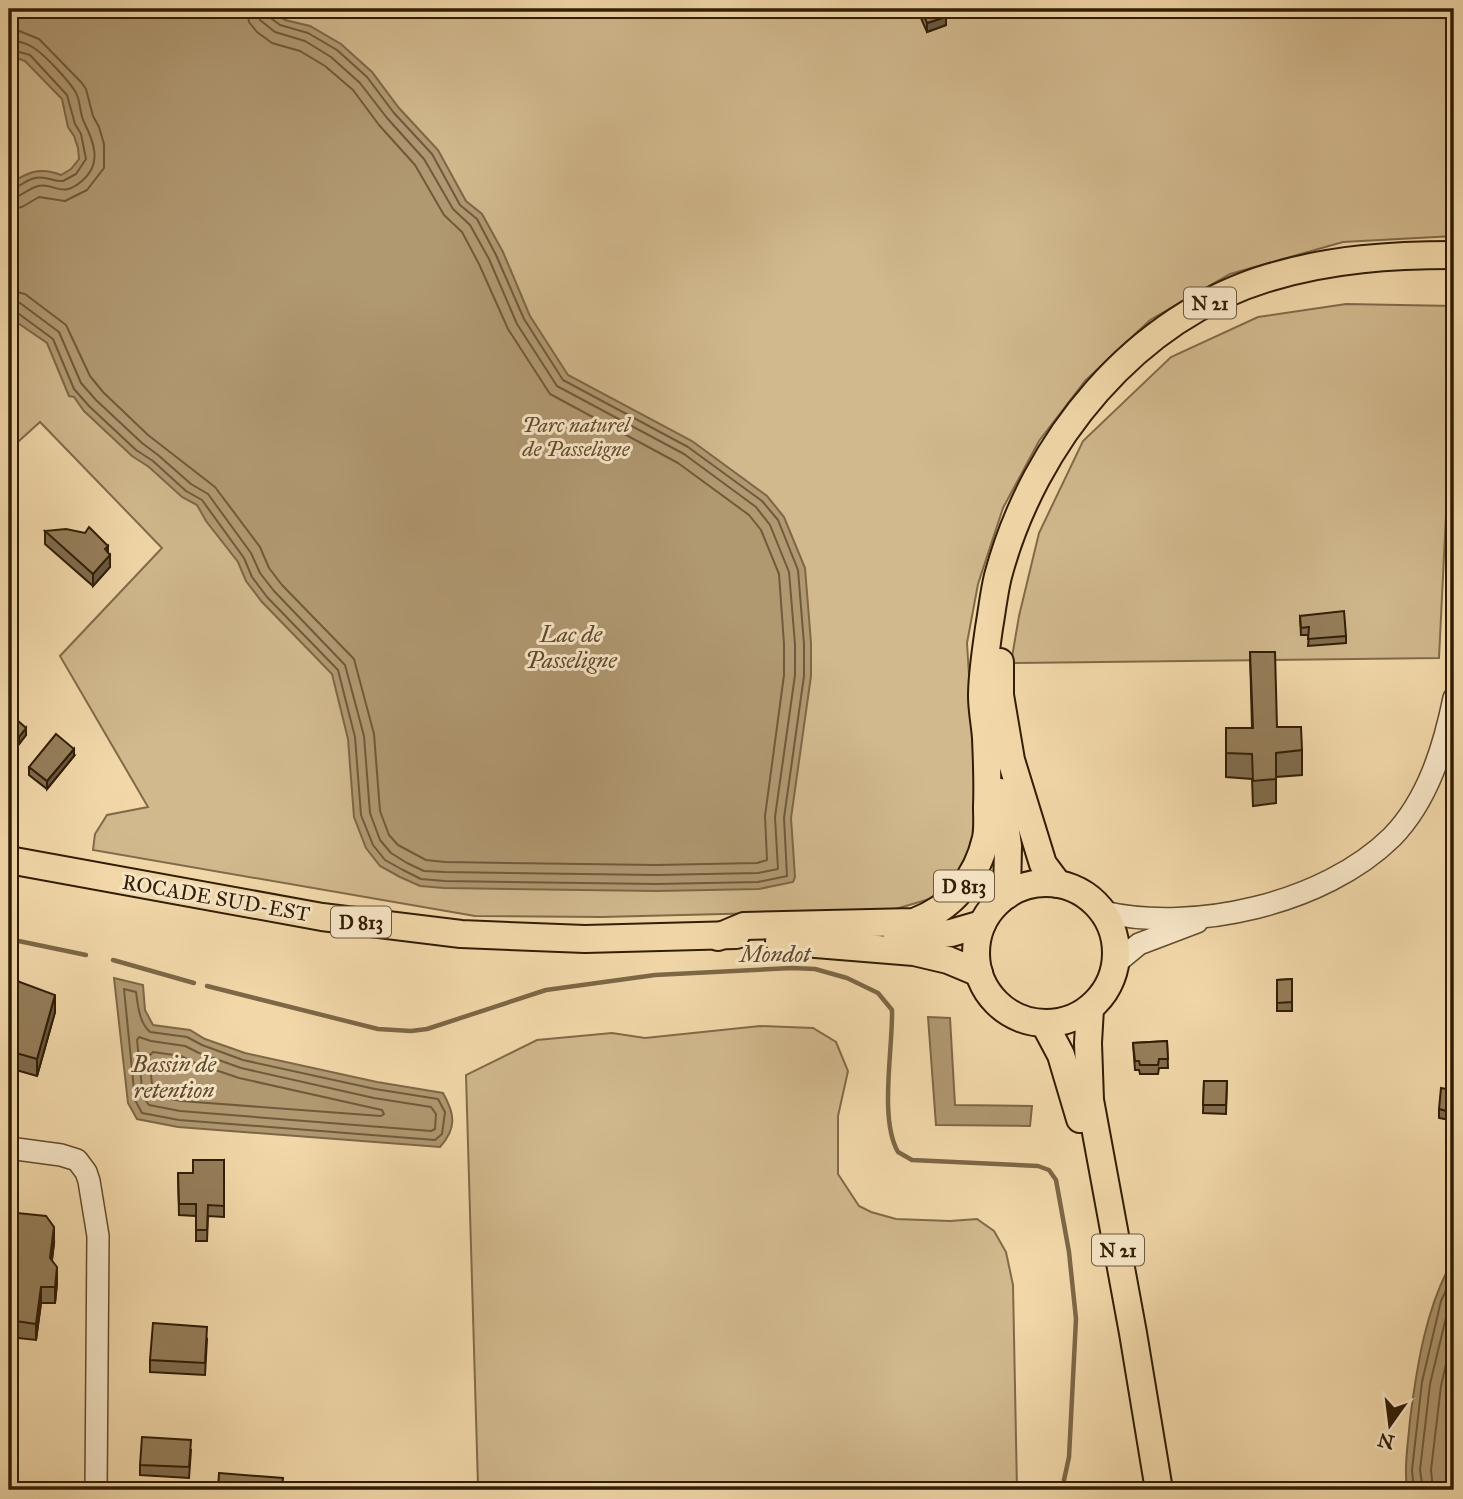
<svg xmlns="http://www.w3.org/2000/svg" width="1463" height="1499" font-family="'IM FELL Great Primer',serif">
<rect width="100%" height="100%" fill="#f2d8a9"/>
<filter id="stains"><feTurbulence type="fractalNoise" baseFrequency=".00286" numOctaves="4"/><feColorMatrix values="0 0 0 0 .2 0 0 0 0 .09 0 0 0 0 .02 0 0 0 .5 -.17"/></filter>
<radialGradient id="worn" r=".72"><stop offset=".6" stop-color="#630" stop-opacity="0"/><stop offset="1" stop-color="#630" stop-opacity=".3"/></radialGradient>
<g fill="#d1b88d" stroke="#816a49" stroke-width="2">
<polygon points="9,9 1454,9 1454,236 1343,242 1230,274 1150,320 1085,381 1039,441 1003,508 978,584 967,643 978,820 971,864 940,896 892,910 601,917 475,916 93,850 95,834 107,815 148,807 60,656 162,548 40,422 19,441 9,434"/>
<polygon points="1346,304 1454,306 1454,351 1439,658 1011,663 1019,616 1039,533 1083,441 1171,357 1258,317"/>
<polygon points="760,1026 813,1028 836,1042 848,1071 838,1116 838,1174 859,1206 871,1212 896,1219 950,1221 977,1219 994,1231 1006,1252 1013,1285 1017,1490 530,1490 478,1486 466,1075 537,1040 612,1033 645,1038"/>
</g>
<g fill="#b09871" stroke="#7d6746" stroke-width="2">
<path d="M9 9H269L285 20 310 26 341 44 372 72 399 108 438 150 466 201 482 214 503 252 530 316 568 375 692 441 767 496 784 517 805 568 811 643V676L791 818 795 877 793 882 759 889 656 891 444 888 420 886 400 877 380 866 366 848 354 817 348 739 332 674 262 602 246 581 238 562 206 521 197 505 182 497 149 467 132 456 84 411 74 397 69 396 47 343 15 321 9 313V184C27 173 39 166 61 175L71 169 79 159 78 148 74 136 68 127 62 99 25 61 9 55Z"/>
<path d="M114 978 143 985 145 1010 153 1025 190 1030 205 1039 245 1053 377 1082 443 1093C455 1114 457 1128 440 1147L178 1127 137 1119 128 1103Z"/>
<polygon points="928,1017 950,1018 955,1105 1032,1106 1030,1126 936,1125"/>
<path d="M1454 1258V1490H1407C1404 1466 1408 1444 1410 1420 1417 1365 1426 1306 1454 1258Z"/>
</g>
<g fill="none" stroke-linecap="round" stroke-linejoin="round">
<g stroke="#705a3b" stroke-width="2">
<polyline points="9,30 19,31 39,39 81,82 86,89 93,116 99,127 104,144 104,168 87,190 65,201 39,197 22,207 9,209"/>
<path d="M9 40C17 41 27 43 34 48 45 55 68 80 75 91 81 100 79 112 84 122 94 142 102 163 83 180 61 200 55 182 38 186 27 189 20 198 9 199"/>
<path d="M9 49 30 55 67 95 75 124 81 134 86 159 76 174 63 181C53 182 46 175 35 178 25 180 19 188 9 190"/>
<polyline points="9,290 25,294 66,325 90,376 103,392 148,435 215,487 260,547 269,568 282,585 354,659 374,734 380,811 389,835 398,845 426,860 445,862 656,865 757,863 767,860 765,816 784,675 784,644 779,574 761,530 749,515 678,463 550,394 508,329 479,264 462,232 444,215 415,165 379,125 353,90 325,66 300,51 272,43 257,32 249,22 247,9"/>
<polyline points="9,301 20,303 59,332 81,383 96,400 142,443 158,455 191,484 208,494 251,553 260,573 274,591 345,665 364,736 370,813 380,840 391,853 407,863 424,871 445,872 656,875 758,873 778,869 775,817 795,675 795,644 789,572 770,525 756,507 684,454 557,386 517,324 489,259 470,225 453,209 424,159 387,118 360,83 331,57 305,41 275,32 260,20 257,9"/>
<polyline points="9,310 15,311 53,339 74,389 89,406 136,450 153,461 186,491 202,500 244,558 252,577 267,597 338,670 355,737 361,815 373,845 385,860 403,870 421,879 445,881 656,884 758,882 787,876 784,818 804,676 804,644 798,570 778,520 762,501 688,447 563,380 524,319 496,255 477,219 460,205 432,154 394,113 367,77 337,50 308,33 280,25 268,16 266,9"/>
<path d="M124 989 136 992C138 1006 139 1022 150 1032L187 1037 202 1045 243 1060 375 1089 438 1099 445 1112 442 1134 435 1140 179 1120 142 1113 135 1100Z"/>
<polygon points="139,1037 151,1041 185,1046 199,1053 241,1068 374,1098 431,1107 436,1114 435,1129 431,1131 180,1111 149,1105 143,1097 137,1040"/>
<polygon points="153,1052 181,1056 195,1063 239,1078 382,1110 384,1114 381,1116 181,1101 156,1096 153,1093 149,1056"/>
<polyline points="1414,1490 1412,1470 1422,1382 1441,1301 1454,1273"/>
<polyline points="1423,1490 1420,1470 1430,1384 1449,1305 1454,1293"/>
<polyline points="1433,1490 1431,1470 1441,1386 1454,1328"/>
</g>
<g stroke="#7d6746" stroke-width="4.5">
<polyline points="9,939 86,955"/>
<polyline points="113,960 194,983"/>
<path d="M207 986 378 1029 411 1031 427 1029 546 990 655 975 792 968 815 969 847 978 878 993 892 1010C893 1049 879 1119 898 1152L912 1160 1038 1166 1049 1170 1056 1180 1069 1252 1076 1319 1069 1457 1064 1480 1065 1490"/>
</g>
<defs>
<g id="minor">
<path d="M1103 912C1194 933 1324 904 1392 837 1428 800 1444 747 1454 698"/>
<polyline points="1116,963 1139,944 1197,922"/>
<polyline points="9,1148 61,1155 77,1160 86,1172 89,1181 98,1236 96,1490"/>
</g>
<g id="major">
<polyline points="1000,662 1000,695 1011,760 1043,864 1058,884"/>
<polyline points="1001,792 1008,846 1007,895"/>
<polyline points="9,860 322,917 461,934 585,939 736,935"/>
<circle cx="1046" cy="953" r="70"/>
<polyline points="897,936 951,933 982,924"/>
<path d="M718 937 744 926 914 922C952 908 977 878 986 838 988 828 987 817 987 807 988 784 987 761 986 738 985 724 982 710 982 696 982 674 986 650 989 628 992 611 994 592 998 576 1034 441 1135 317 1271 277 1331 259 1392 255 1454 255"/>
<polyline points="779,941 914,952 948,960 979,973"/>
<polyline points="1090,1008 1088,1043 1090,1100 1133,1333 1159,1490"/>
<polyline points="1044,1023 1061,1055 1080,1119"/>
</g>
</defs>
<use href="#minor" stroke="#614c2e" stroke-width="24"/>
<use href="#major" stroke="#311d05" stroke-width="30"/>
<use href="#minor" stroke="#f7e6c7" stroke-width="21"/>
<use href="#major" stroke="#f2d8a9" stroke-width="26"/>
</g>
<g fill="#806c4d" stroke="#311d05" stroke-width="2">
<polygon points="917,9 942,9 946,25 927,32"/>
<polygon points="45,531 108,552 110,567 93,586 45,544"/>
<polygon points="1300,616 1346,636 1346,643 1308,646 1309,635 1301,635"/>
<polygon points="1250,652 1277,727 1302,750 1302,775 1276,777 1276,803 1253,806 1252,779 1226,777 1226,728 1252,728"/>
<polygon points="9,713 26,735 19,744 12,738"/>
<polygon points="74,756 47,789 29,775 29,767"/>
<polygon points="9,978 55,1012 37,1076 9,1068"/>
<polygon points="1292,979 1292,1011 1277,1011 1277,980"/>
<polygon points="1167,1041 1168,1068 1159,1068 1158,1074 1140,1074 1139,1070 1135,1070 1133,1043"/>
<polygon points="1204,1081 1227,1081 1226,1114 1203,1113"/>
<polygon points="1452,1098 1450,1120 1439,1118 1439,1109"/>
<polygon points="224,1160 224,1217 208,1216 207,1241 196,1241 196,1216 179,1215 178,1173 193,1173"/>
<polygon points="54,1243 52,1260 57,1283 55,1303 41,1303 36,1340 9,1337 10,1309 9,1279"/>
<polygon points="207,1339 205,1375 150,1372 150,1360"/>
<polygon points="191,1450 189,1478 140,1475 140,1465"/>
</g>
<g fill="#68583f" stroke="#311d05" stroke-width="2">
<polygon points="946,17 946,25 927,32 927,23"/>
<polygon points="108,546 108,557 110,555 110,567 93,586 93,574 105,549"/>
<polygon points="26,728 26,735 19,744 19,737"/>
<polygon points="12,732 12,738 9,743 9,736"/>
<polygon points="74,749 74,756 47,789 47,781"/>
<polygon points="55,995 55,1012 37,1076 37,1059"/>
<polygon points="54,1227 54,1243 50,1275 50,1258"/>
<polygon points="57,1267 57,1283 55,1303 55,1287"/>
<polygon points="41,1287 41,1303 36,1340 36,1324"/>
</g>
<g fill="#957e5a" stroke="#311d05" stroke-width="2">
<polygon points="921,9 942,9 946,17 927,23"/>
<polygon points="89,527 108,546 105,549 110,555 93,574 45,531 66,529 85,533"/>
<polygon points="1344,611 1346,636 1308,639 1309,627 1301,628 1300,616"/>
<polygon points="1250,652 1275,652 1277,727 1301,727 1302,750 1276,753 1276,779 1253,781 1252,754 1226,753 1226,728 1253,728"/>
<polygon points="9,713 26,728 19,737 12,732 9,736"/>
<polygon points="56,734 74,749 47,781 29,767"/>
<polygon points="9,978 55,995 37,1059 9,1051"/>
<polygon points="1292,979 1292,1002 1277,1003 1277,980"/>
<polygon points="1167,1041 1168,1059 1159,1059 1158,1065 1140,1065 1139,1061 1135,1061 1133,1043"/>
<polygon points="1204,1081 1227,1081 1226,1105 1203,1105"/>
<polygon points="1441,1088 1452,1090 1450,1112 1439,1109"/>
<polygon points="193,1160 224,1160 224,1206 208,1205 207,1230 196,1230 196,1204 179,1204 178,1173 193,1173"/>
<polygon points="17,1213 46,1216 54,1227 50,1258 57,1267 55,1287 41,1287 36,1324 9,1320 11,1302 9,1279"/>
<polygon points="153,1323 207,1327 205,1363 150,1360"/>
<polygon points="142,1437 191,1440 189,1467 140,1465"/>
<polygon points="219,1473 283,1478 282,1490 218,1490"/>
<polygon points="359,1485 406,1487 406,1490 359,1490"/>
</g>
<g text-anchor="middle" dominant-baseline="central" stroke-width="6" stroke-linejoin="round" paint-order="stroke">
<g fill="#f7e6c7" stroke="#6c593f" stroke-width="2">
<rect x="1184" y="287.5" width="52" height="31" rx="5"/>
<rect x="934" y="870.5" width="60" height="31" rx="5"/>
<rect x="331" y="906.5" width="60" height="31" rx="5"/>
<rect x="1092" y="1234.5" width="52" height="31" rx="5"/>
</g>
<g font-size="19" font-weight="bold" fill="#311d05">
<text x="1210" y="303">N 21</text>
<text x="964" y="886">D 813</text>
<text x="361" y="922">D 813</text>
<text x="1118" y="1250">N 21</text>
</g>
<g font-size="21" font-style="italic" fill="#614c2e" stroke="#f7e6c7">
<text x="576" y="425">Parc naturel<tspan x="576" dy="24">de Passeligne</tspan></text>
</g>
<g font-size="21" fill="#311d05" stroke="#f7e6c7">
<text transform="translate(216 898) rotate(10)">ROCADE SUD-EST</text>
</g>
<g font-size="23" font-style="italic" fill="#5d482b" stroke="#f7e6c7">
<text x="571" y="634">Lac de<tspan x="571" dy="26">Passeligne</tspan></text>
<text x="775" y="954">Mondot</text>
<text x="174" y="1064">Bassin de<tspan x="174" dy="26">retention</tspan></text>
</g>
</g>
<rect width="1463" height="1499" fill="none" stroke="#f2d8a9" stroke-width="35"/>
<rect x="10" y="10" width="1442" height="1478" fill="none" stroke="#311d05" stroke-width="3.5"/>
<rect x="18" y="18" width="1428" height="1464" fill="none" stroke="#311d05" stroke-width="2"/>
<g transform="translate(1390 1425) rotate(194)" stroke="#f7e6c7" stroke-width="5" paint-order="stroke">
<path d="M0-5L12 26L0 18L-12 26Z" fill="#311d05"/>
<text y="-10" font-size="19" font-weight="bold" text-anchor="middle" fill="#311d05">N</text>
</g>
<rect width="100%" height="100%" filter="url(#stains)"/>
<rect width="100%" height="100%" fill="url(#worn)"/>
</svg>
